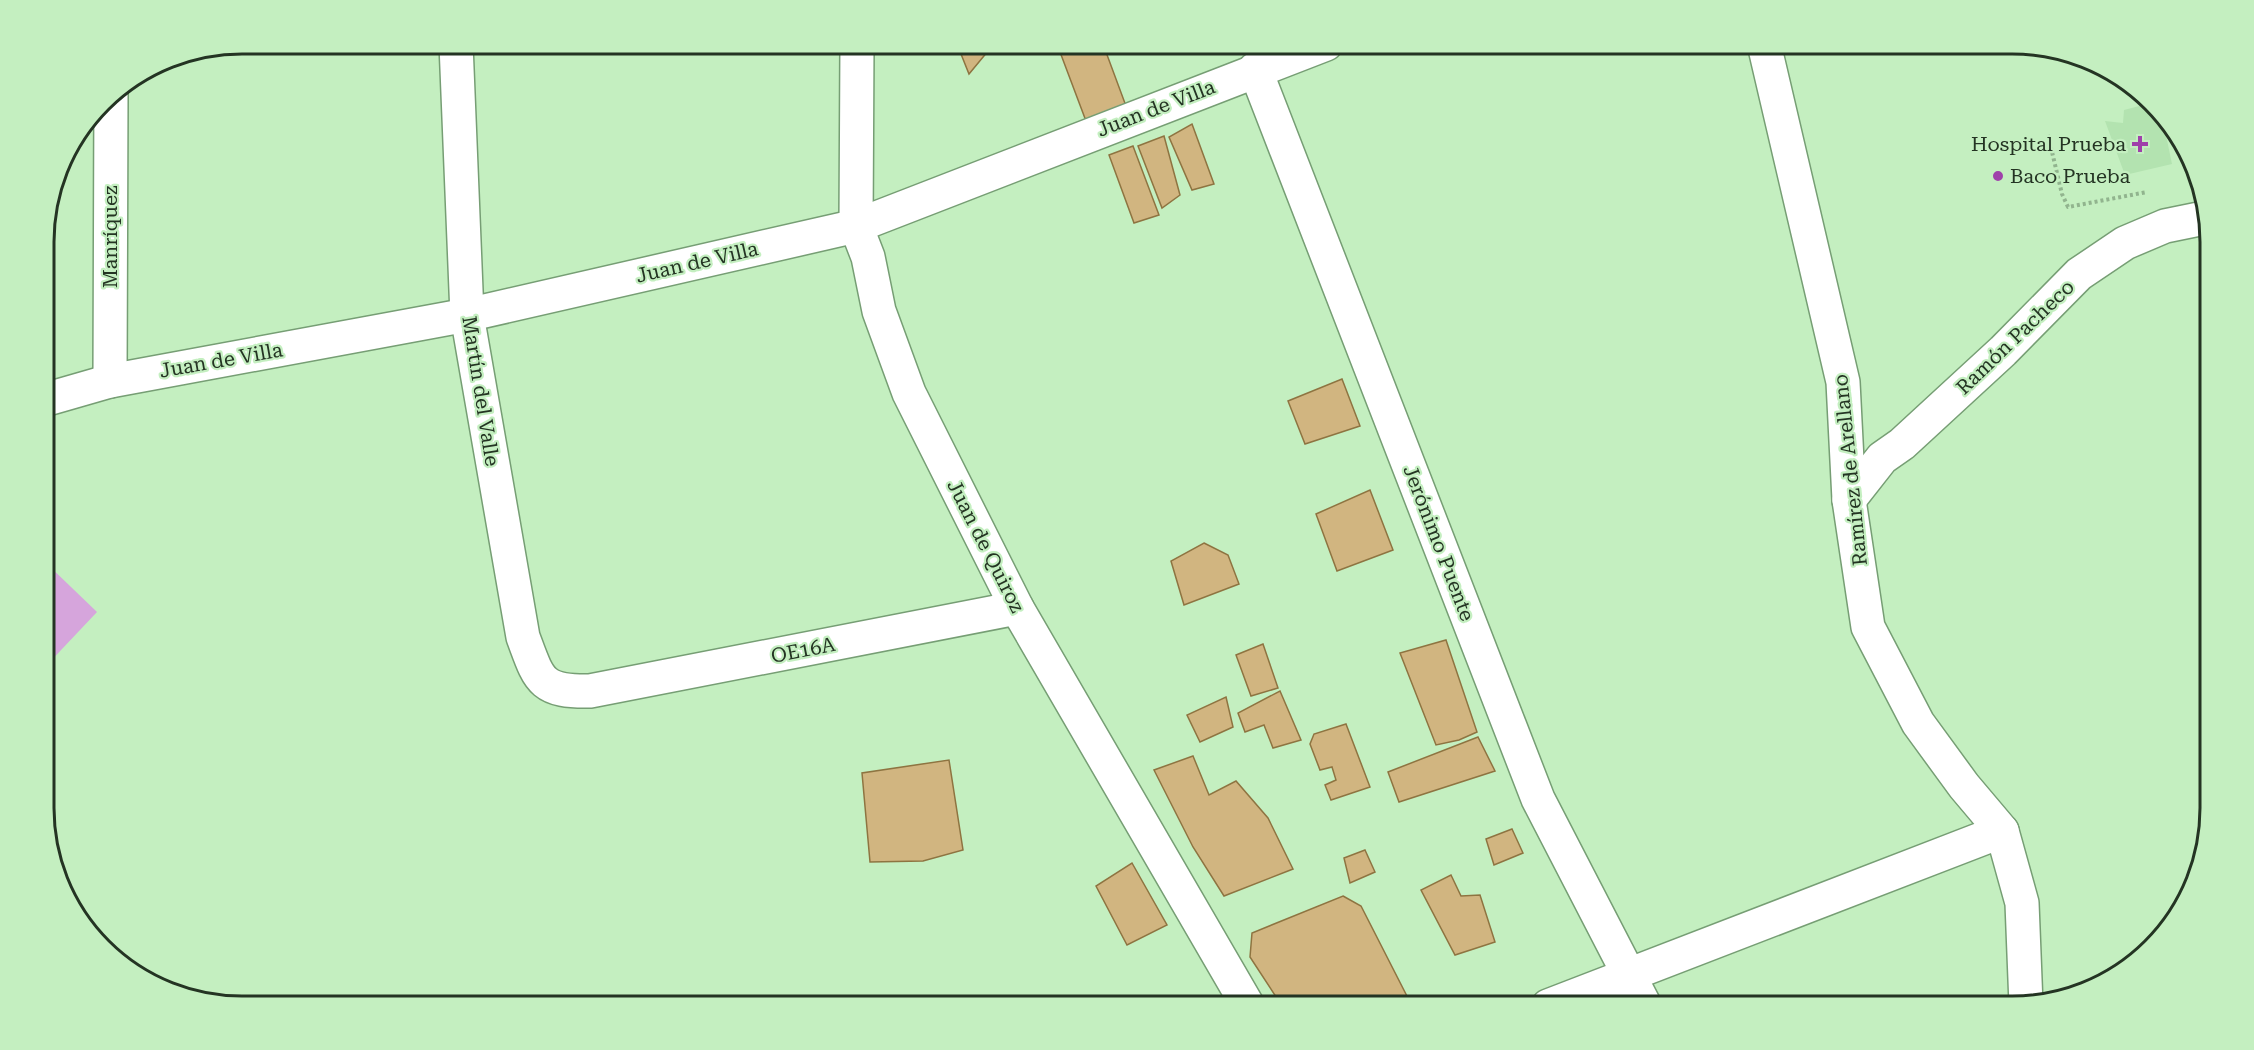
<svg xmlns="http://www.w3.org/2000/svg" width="2254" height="1050" font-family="'Roboto Serif',serif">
<rect width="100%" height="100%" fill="#c4efc0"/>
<polygon fill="#b3e3b0" points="2147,104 2162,116 2172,164 2125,175 2105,121 2123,123 2124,110"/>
<polygon fill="#d6a5dc" points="45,562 97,612 45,667"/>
<g fill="#d1b580" stroke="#8e7441" stroke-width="1.5">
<polygon points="957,44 992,44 993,45 969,74"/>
<polygon points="1057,44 1103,44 1126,106 1086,121"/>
<polygon points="1192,124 1214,184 1192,190 1169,137"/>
<polygon points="1164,136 1180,195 1162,208 1138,146"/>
<polygon points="1133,146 1159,215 1134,223 1109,155"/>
<polygon points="1342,379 1360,426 1305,444 1288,401"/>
<polygon points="1370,490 1393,550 1337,571 1316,514"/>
<polygon points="1204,543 1228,555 1239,584 1184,605 1171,561"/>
<polygon points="1446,640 1477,732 1459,740 1436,745 1400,653"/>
<polygon points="1263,644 1278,688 1251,696 1236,655"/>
<polygon points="1280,691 1301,740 1273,748 1264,725 1245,732 1238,713"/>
<polygon points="1226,697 1233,727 1200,742 1187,715"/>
<polygon points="1346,724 1370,787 1331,800 1325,785 1336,780 1332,767 1320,770 1310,744 1314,734"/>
<polygon points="1478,737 1495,771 1399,802 1388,772"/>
<polygon points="1193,756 1209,795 1236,781 1268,818 1293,869 1224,896 1193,847 1154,770"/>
<polygon points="949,760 963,850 923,861 870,862 862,773"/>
<polygon points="1512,829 1523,853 1494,865 1486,839"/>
<polygon points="1365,850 1375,872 1350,883 1344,858"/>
<polygon points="1132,863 1167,925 1127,945 1096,886"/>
<polygon points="1451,875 1461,896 1480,895 1495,942 1455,955 1421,890"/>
<polygon points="1343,896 1361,906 1412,1006 1282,1006 1250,957 1252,933"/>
<polygon points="391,998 391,1006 356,1006"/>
</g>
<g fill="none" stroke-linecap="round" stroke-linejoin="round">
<defs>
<g id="minor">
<path d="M456 44 467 315 523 637C539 680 540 692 590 691L1017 608"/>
<polyline points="857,44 856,226 868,257 879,311 909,393 1017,608 1248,1006"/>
<polyline points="1764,44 1843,382 1849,500 1868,627 1918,723 1964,786 2002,831 2022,903 2026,1005"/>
<polyline points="1255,69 1538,799 1645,1006"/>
<polyline points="110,381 111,93"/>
<polyline points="44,400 110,381 467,315 856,226 1326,44"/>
<polyline points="1849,500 1882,458 1902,444 2003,351 2079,274 2125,243 2165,226 2209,217"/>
<polyline points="1548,1006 2002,831"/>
</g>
</defs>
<use href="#minor" stroke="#769e74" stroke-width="36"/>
<polyline stroke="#91b48e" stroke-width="4" stroke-dasharray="3 3" stroke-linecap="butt" points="2048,135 2062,194 2068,207 2147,192"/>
<use href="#minor" stroke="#fff" stroke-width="33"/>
</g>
<g fill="#9f41aa" stroke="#c4efc0" stroke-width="2">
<path d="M2137 135h6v6h6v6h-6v6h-6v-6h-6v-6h6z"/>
<circle cx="1998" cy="176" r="6"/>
</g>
<g text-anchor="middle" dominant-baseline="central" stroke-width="4.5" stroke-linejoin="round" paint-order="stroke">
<g font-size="20" fill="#243423" stroke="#c4efc0">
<text transform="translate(1156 108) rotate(-21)">Juan de Villa</text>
<text transform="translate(110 237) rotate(-90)">Manríquez</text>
<text transform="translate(697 262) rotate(-13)">Juan de Villa</text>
<text transform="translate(2015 337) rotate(-44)">Ramón Pacheco</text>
<text transform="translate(221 360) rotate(-10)">Juan de Villa</text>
<text transform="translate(481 391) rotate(81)">Martín del Valle</text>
<text transform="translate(1850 470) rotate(-96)">Ramírez de Arellano</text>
<text transform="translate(1439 543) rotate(69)">Jerónimo Puente</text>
<text transform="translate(986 546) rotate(63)">Juan de Quiroz</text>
<text transform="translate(803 650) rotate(-11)">OE16A</text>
</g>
<g font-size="20" fill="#243423" stroke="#c4efc0" text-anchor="end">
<text x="2126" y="144">Hospital Prueba</text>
<text x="2010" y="176" text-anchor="start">Baco Prueba</text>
</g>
</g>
<path d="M0 0H2254V1050H0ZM242 54H2012A188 188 0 0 1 2200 242V808A188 188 0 0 1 2012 996H242A188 188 0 0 1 54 808V242A188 188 0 0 1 242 54Z" fill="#c4efc0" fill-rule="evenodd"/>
<path fill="none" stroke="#243423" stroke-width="3" d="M242 54H2012A188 188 0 0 1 2200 242V808A188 188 0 0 1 2012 996H242A188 188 0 0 1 54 808V242A188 188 0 0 1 242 54Z"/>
</svg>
